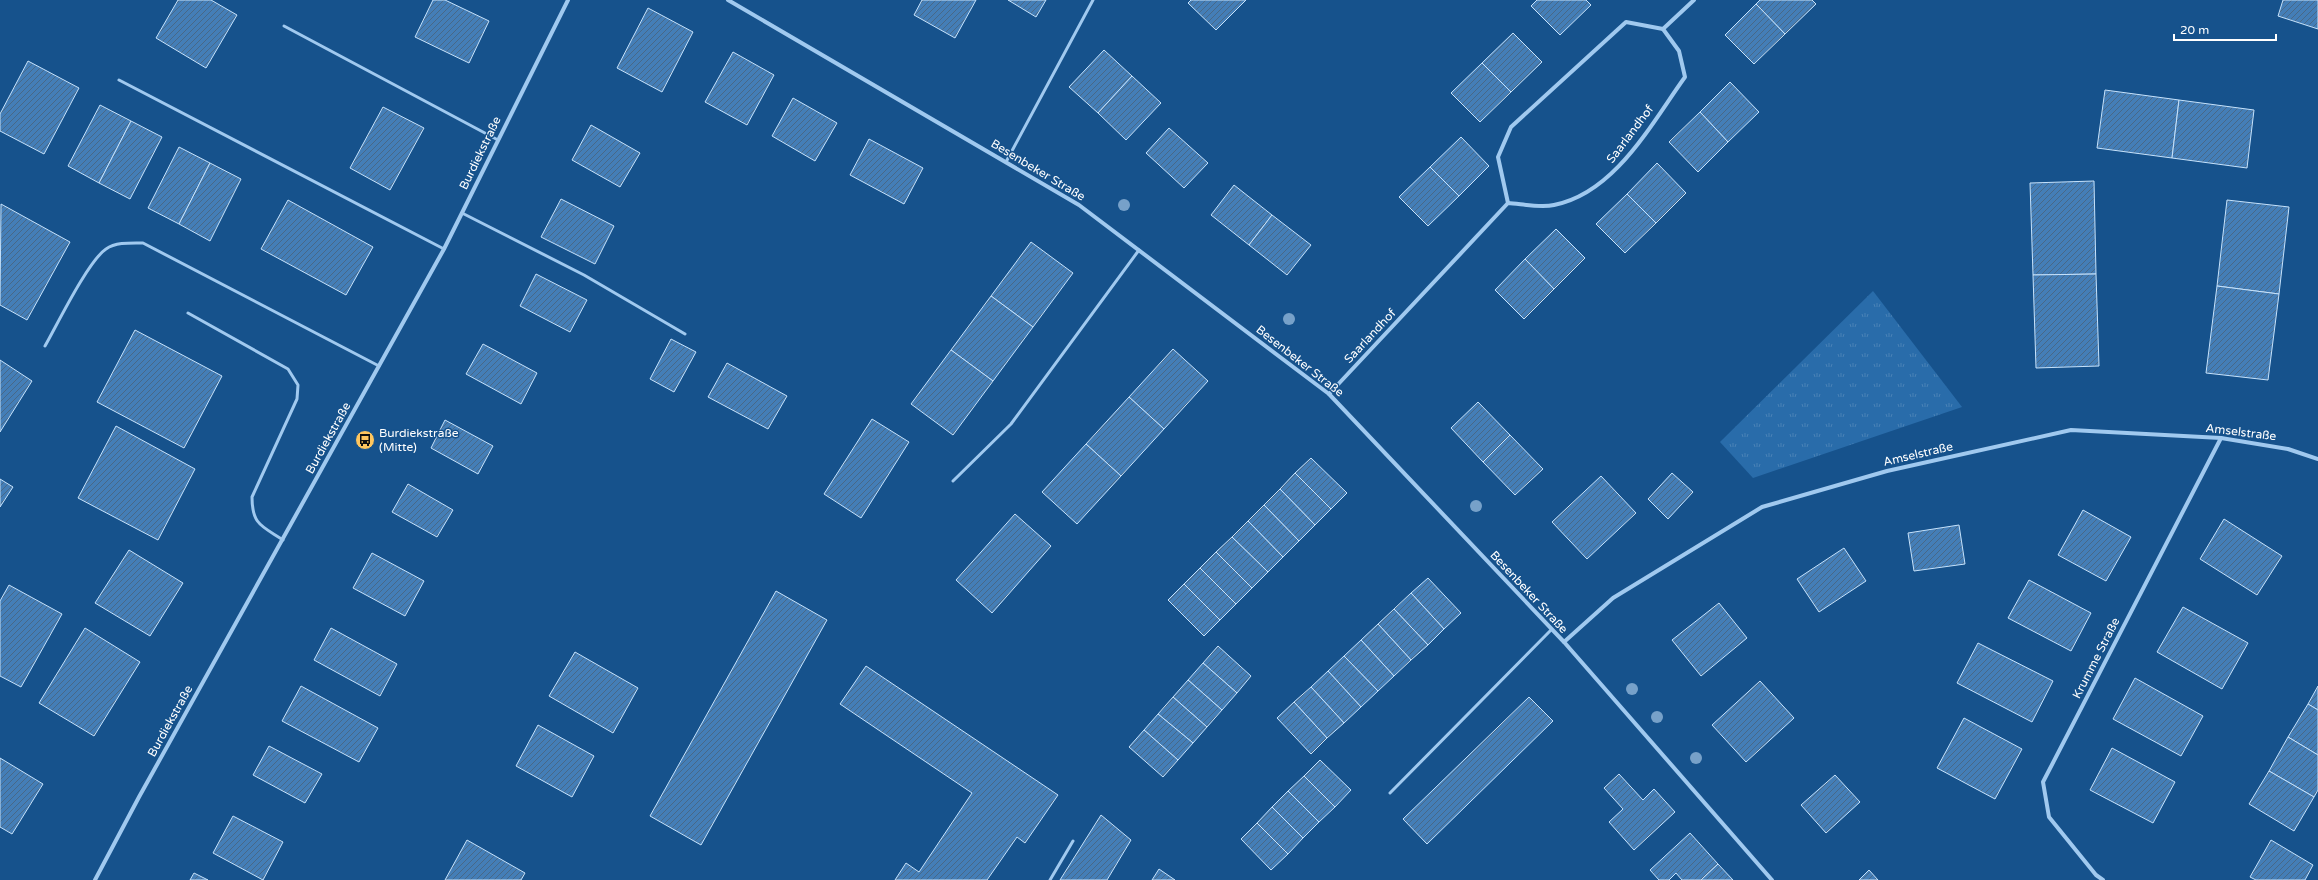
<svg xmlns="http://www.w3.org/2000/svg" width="2318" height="880" font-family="'Varela Round',sans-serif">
<defs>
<pattern id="park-tufts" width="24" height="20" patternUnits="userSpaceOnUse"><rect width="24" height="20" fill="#296caa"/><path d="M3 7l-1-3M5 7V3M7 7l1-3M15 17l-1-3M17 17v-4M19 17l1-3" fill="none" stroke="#4982b7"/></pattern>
<pattern id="building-hatch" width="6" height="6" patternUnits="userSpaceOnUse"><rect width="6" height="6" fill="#447eb7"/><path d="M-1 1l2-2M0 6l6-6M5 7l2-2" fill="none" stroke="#486887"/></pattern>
</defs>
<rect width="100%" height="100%" fill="#16528c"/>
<polygon fill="url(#park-tufts)" points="1873,291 1962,407 1753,478 1720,442"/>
<g fill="url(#building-hatch)" stroke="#c6e2fb">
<polygon points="178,0 211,0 237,15 206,68 156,38"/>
<polygon points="433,0 445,0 489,21 469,63 415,37"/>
<polygon points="922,0 976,0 955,38 914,15"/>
<polygon points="1008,0 1046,0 1036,17"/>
<polygon points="1191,0 1246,0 1216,30 1188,3"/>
<polygon points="1537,0 1586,0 1591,5 1560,35 1531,6"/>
<polygon points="1760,0 1812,0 1816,4 1785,34 1756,4"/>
<polygon points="2283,0 2318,0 2318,29 2278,16"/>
<polygon points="1756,4 1785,34 1754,64 1725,35"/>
<polygon points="648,8 693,32 662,92 617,68"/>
<polygon points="1513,33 1542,62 1511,92 1482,63"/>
<polygon points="1104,50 1132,76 1098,113 1069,87"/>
<polygon points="733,52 774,75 747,125 705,102"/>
<polygon points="28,61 79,88 44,154 0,131 0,114"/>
<polygon points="1482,63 1511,92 1480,122 1451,93"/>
<polygon points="1132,76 1161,103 1126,140 1098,113"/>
<polygon points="1730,82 1759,112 1728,142 1700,112"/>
<polygon points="2105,90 2179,100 2172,158 2097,148"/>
<polygon points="793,98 837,123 815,161 772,136"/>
<polygon points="2179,100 2254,110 2247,168 2172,158"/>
<polygon points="100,105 131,121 99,183 68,166"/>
<polygon points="383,107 424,128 390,190 350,168"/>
<polygon points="1700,112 1728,142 1698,172 1669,142"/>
<polygon points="131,121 162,137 130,199 99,183"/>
<polygon points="591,125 640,153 620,187 572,160"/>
<polygon points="1169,128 1208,163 1184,188 1146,153"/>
<polygon points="1461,137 1489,166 1459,196 1430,167"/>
<polygon points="869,139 923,168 904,204 850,175"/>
<polygon points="179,147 210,163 179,224 148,208"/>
<polygon points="210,163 241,179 210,241 179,224"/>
<polygon points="1657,163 1686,193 1656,223 1627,194"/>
<polygon points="1430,167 1459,196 1428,226 1399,197"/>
<polygon points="2094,181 2096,274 2033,275 2030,183"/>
<polygon points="1234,185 1272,215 1249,245 1211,215"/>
<polygon points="1627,194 1656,223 1625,253 1596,224"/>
<polygon points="561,199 614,226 595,264 541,237"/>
<polygon points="288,200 373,247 346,295 261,249"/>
<polygon points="2227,200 2289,207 2279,294 2217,286"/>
<polygon points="1,204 70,242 27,320 0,305"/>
<polygon points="1272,215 1311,245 1287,275 1249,245"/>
<polygon points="1556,229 1585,258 1554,289 1525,259"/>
<polygon points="1031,242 1073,273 1033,327 991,296"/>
<polygon points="1525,259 1554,289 1524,319 1495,290"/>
<polygon points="536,274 587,300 570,332 520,306"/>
<polygon points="2096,274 2099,366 2036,368 2033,275"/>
<polygon points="2217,286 2279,294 2268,380 2206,373"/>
<polygon points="991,296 1033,327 993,381 951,350"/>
<polygon points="135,330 222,376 184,448 97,402"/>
<polygon points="671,339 696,352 674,392 650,379"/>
<polygon points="483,344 537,373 521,404 466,374"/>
<polygon points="1173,349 1208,381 1164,429 1129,397"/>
<polygon points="951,350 993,381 953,435 911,404"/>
<polygon points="0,360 32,381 0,432"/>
<polygon points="727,363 787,396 768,429 708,397"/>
<polygon points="1129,397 1164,429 1121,476 1086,444"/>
<polygon points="1478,402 1510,435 1483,462 1451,428"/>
<polygon points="872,419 909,442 861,518 824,494"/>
<polygon points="445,420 493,446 478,474 431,448"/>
<polygon points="116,426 195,469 158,540 78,498"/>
<polygon points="1510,435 1543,469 1515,495 1483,462"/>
<polygon points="1086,444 1121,476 1077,524 1042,492"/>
<polygon points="1311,458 1347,493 1331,509 1295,473"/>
<polygon points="1295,473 1331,509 1315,525 1280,489"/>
<polygon points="1672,473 1693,492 1668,519 1648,499"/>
<polygon points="1601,476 1636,513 1587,559 1552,522"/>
<polygon points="0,479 13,487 0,507"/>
<polygon points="408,484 453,510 437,537 392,512"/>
<polygon points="1280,489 1315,525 1299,541 1264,505"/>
<polygon points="1264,505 1299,541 1283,557 1248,521"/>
<polygon points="2083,510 2131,537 2106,581 2058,555"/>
<polygon points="1015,514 1051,546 992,613 956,580"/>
<polygon points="2224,519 2282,556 2257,595 2200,559"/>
<polygon points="1248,521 1283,557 1268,572 1232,537"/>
<polygon points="1959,525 1965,564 1914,571 1908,533"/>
<polygon points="1232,537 1268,572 1252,588 1216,552"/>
<polygon points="1844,548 1866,581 1819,612 1797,579"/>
<polygon points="129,550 183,583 150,636 95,603"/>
<polygon points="1216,552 1252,588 1236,604 1200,568"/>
<polygon points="372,553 424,581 405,616 353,588"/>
<polygon points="1200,568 1236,604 1220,620 1184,584"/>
<polygon points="1428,578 1461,613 1444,629 1411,593"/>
<polygon points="2029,580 2091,613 2071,651 2008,618"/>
<polygon points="1184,584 1220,620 1204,636 1168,600"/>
<polygon points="9,585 62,614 21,687 0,676 0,601"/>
<polygon points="776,591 827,620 701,845 650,816"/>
<polygon points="1411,593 1444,629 1428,645 1394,609"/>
<polygon points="1719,603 1747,638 1701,676 1672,640"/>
<polygon points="2183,607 2248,643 2222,689 2157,652"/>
<polygon points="1394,609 1428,645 1411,660 1378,624"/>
<polygon points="1378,624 1411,660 1394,676 1361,640"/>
<polygon points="85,628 140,662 94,736 39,703"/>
<polygon points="331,628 397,664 380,696 314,660"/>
<polygon points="1361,640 1394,676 1378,691 1344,656"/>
<polygon points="1978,643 2053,681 2032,722 1957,683"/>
<polygon points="1218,646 1251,676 1237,693 1203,663"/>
<polygon points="575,652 638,688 613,733 549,696"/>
<polygon points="1344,656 1378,691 1361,707 1328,671"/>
<polygon points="1203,663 1237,693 1222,710 1188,680"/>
<polygon points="866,666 1058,795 1025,843 1017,837 987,880 895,880 906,863 919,872 972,793 840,704"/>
<polygon points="1328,671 1361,707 1344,723 1311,687"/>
<polygon points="2135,678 2203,716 2181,756 2113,719"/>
<polygon points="1188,680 1222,710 1207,727 1173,697"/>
<polygon points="1760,681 1794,718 1746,762 1712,725"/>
<polygon points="301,686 378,728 359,762 282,721"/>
<polygon points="2318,686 2318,710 2308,704"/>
<polygon points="1311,687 1344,723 1327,738 1294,702"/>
<polygon points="1173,697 1207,727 1193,743 1158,714"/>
<polygon points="1529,697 1553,721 1427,844 1403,819"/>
<polygon points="1294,702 1327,738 1311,754 1277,718"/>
<polygon points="2308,704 2318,710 2318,755 2288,737"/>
<polygon points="1158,714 1193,743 1178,760 1144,730"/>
<polygon points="1964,718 2022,749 1995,799 1937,768"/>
<polygon points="538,725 594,756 572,797 516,766"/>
<polygon points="1144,730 1178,760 1163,777 1129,747"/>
<polygon points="2288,737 2318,755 2318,790 2314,797 2269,771"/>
<polygon points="269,746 322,774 305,803 253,775"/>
<polygon points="2112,748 2175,782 2153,823 2090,790"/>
<polygon points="0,758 43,784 12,834 0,827"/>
<polygon points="1320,760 1351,790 1335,807 1304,776"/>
<polygon points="2269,771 2314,797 2294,831 2249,804"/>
<polygon points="1619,774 1643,800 1654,789 1675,812 1634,850 1609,822 1623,809 1604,788"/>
<polygon points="1835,775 1860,802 1826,833 1801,805"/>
<polygon points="1304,776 1335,807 1319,822 1288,791"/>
<polygon points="1288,791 1319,822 1303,838 1272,807"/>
<polygon points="1272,807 1303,838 1288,854 1257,823"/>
<polygon points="1101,815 1131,840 1107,880 1060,880"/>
<polygon points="233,816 283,842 263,880 213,853"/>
<polygon points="1257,823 1288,854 1271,870 1241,839"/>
<polygon points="1690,833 1718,864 1701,880 1682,880 1676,873 1669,880 1659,880 1650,870"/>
<polygon points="467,840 525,873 521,880 445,880"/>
<polygon points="2271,840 2313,865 2305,880 2256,880 2250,877"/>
<polygon points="1718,864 1733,880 1701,880"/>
<polygon points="1159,869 1175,880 1152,880"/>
<polygon points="1869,870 1878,880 1859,880"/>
<polygon points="194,873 208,880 190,880"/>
</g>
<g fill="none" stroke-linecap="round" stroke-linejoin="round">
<g stroke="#a0c9ef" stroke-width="3">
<polyline points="284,26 498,140"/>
<polyline points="119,80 444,249"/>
<polyline points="1006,162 1093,0"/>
<polyline points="462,213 584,275 685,334"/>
<path d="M188 313 288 369 298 385 297 399 252 497C252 525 262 526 283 540"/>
<path d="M45 346C57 325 88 261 106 249 116 242 131 243 143 243L379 366"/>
<polyline points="953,481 1011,424 1139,250"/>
<polyline points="1390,793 1551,630"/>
<polyline points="1050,880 1073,841"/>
</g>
<g stroke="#a0c9ef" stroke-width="4">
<polyline points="728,0 1079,205 1329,394 1564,642 1772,880"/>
<polyline points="1508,203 1498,157 1511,127 1626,22 1663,29"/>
<path d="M1329 394 1508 203C1522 204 1540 208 1554 205 1615 193 1651 124 1685 77L1679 51 1663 29 1694 0"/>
<polyline points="1564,642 1613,598 1762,507 1887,471 2071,430 2221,438 2288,449 2318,459"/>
<polyline points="95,880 139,797 444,249 568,0"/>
<polyline points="2103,880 2096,875 2049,817 2043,782 2221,438"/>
</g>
</g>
<g fill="#77a1c9">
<circle cx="1124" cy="205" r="6"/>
<circle cx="1289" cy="319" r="6"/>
<circle cx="1476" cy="506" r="6"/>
<circle cx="1632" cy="689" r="6"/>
<circle cx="1657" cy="717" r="6"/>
<circle cx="1696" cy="758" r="6"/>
</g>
<defs>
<symbol id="bus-disc" viewBox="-11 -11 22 22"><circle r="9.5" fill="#ffc65e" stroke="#16528c"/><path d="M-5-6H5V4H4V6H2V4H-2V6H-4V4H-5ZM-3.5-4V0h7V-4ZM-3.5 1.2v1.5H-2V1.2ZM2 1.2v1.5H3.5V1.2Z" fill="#111"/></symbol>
</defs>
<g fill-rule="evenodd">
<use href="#bus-disc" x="354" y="429" width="22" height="22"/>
</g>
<g text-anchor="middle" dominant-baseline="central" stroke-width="3" stroke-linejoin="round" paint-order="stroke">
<g font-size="12" fill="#fff" stroke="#16528c">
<text transform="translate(1630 134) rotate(-53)">Saarlandhof</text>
<text transform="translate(480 153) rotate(-64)">Burdiekstraße</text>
<text transform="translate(1038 170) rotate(31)">Besenbeker Straße</text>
<text transform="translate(1370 336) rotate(-47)">Saarlandhof</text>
<text transform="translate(1300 361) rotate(38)">Besenbeker Straße</text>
<text transform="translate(2241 432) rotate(7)">Amselstraße</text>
<text transform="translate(328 438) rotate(-61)">Burdiekstraße</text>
<text transform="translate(1918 454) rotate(-13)">Amselstraße</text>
<text transform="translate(1529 592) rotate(47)">Besenbeker Straße</text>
<text transform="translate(2096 658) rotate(-63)">Krumme Straße</text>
<text transform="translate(170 721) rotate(-61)">Burdiekstraße</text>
</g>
<g font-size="12" fill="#fff" stroke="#16528c" text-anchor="start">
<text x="379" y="433">Burdiekstraße<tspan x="379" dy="14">(Mitte)</tspan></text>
</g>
</g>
<path d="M2174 34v6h102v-6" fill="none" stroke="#ffffff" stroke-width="2"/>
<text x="2180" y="34" font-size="12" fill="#ffffff" stroke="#16528c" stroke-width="3" paint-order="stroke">20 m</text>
</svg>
